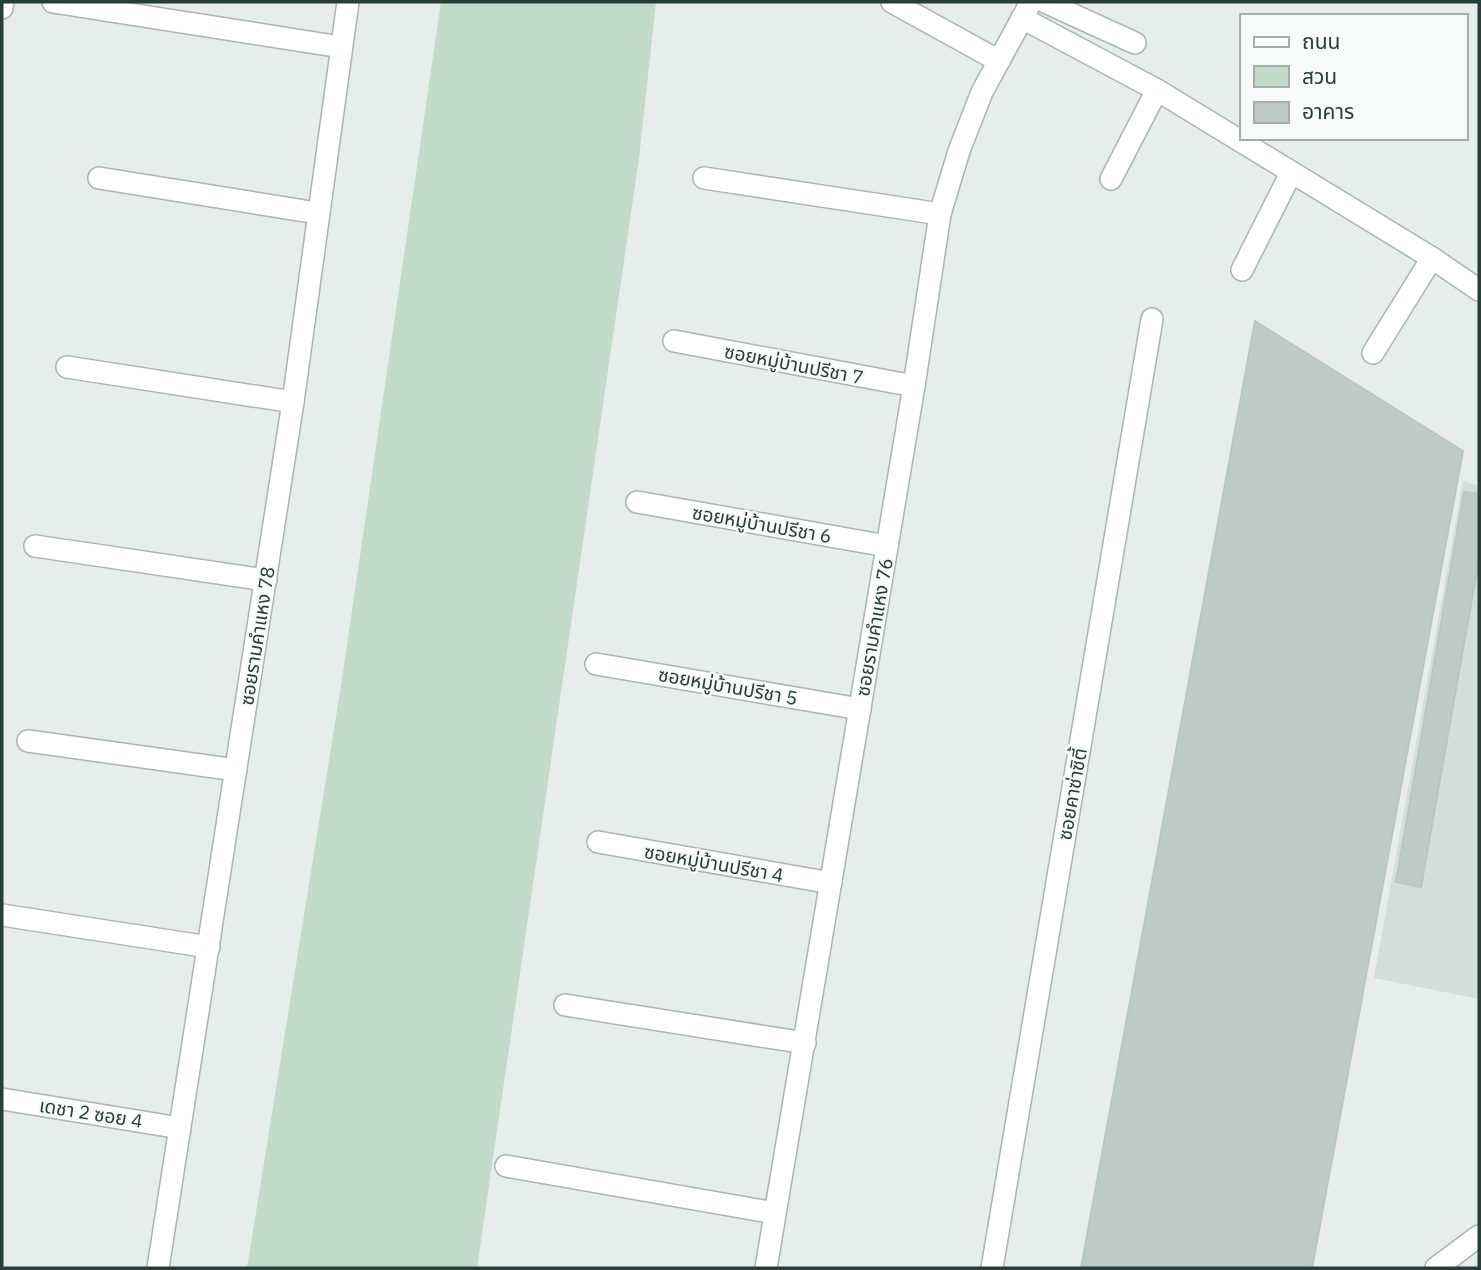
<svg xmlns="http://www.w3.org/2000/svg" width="1481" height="1270" font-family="'IBM Plex Sans','Noto Sans Thai',sans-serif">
<rect width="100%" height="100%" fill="#e6edea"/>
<polygon fill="#d4ddd9" points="1463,481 1479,486 1479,999 1374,978"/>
<polygon fill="#c2dbc8" points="441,2 656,2 639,158 477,1268 247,1268 341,686"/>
<g fill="#becac6" stroke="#b9c6c0" stroke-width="2">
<polygon points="1255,321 1463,451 1312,1268 1081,1268"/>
<polygon points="1464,492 1479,494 1479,559 1421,887 1396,882"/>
</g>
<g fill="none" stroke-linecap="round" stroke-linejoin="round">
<defs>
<g id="minor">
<polyline points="53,2 341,47"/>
<polyline points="892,2 999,61"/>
<polyline points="1045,2 1135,43"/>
<polyline points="2,8 3,2"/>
<polyline points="1022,18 1157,90 1432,258 1479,290"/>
<polyline points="99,178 317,213"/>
<polyline points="704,178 940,214"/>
<polyline points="1111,179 1157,90"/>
<polyline points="1242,270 1291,173"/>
<polyline points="674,341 914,386"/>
<polyline points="1373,353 1432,258"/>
<polyline points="67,367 293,402"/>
<polyline points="637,502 887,546"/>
<polyline points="35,546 266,580"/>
<polyline points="596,664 860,709"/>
<polyline points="28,741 236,770"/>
<polyline points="598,842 831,883"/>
<polyline points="2,915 209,947"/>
<polyline points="565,1005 805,1043"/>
<polyline points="2,1099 180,1128"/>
<polyline points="506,1166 775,1213"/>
<polyline points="158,1268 293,402 348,2"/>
<polyline points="766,1268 914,386 940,214 959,151 982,92 1031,2"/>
<polyline points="992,1268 1152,319"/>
<polyline points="1436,1268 1479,1236"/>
</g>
</defs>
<use href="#minor" stroke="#a9b5b1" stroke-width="24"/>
<use href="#minor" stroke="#fff" stroke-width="21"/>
</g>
<g text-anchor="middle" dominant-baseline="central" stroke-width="5" stroke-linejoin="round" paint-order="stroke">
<g font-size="19" fill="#273d37" stroke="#f6faf8">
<text transform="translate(794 364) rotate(11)">ซอยหมู่บ้านปรีชา 7</text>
<text transform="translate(762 524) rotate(10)">ซอยหมู่บ้านปรีชา 6</text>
<text transform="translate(874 627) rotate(-80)">ซอยรามคำแหง 76</text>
<text transform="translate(257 636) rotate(-81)">ซอยรามคำแหง 78</text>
<text transform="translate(728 686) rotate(10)">ซอยหมู่บ้านปรีชา 5</text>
<text transform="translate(1072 794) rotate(-80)">ซอยคาซ่าซิตี้</text>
<text transform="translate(714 863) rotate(10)">ซอยหมู่บ้านปรีชา 4</text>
<text transform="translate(91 1113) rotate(9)">เดชา 2 ซอย 4</text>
</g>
</g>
<rect width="1481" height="1270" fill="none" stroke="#273d37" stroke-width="7"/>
<rect x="1240" y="14" width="228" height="126" fill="#f6faf8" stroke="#a3aeab" stroke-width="2"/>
<rect x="1254" y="37" width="35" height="10" fill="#ffffff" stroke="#a3aeab" stroke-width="2"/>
<text x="1302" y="49" font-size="21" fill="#273d37">ถนน</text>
<rect x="1254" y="66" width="35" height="21" fill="#c2dbc8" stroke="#a3aeab" stroke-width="2"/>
<text x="1302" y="84" font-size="21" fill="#273d37">สวน</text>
<rect x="1254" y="102" width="35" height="21" fill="#becac6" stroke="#a3aeab" stroke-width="2"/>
<text x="1302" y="119" font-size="21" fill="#273d37">อาคาร</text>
</svg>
